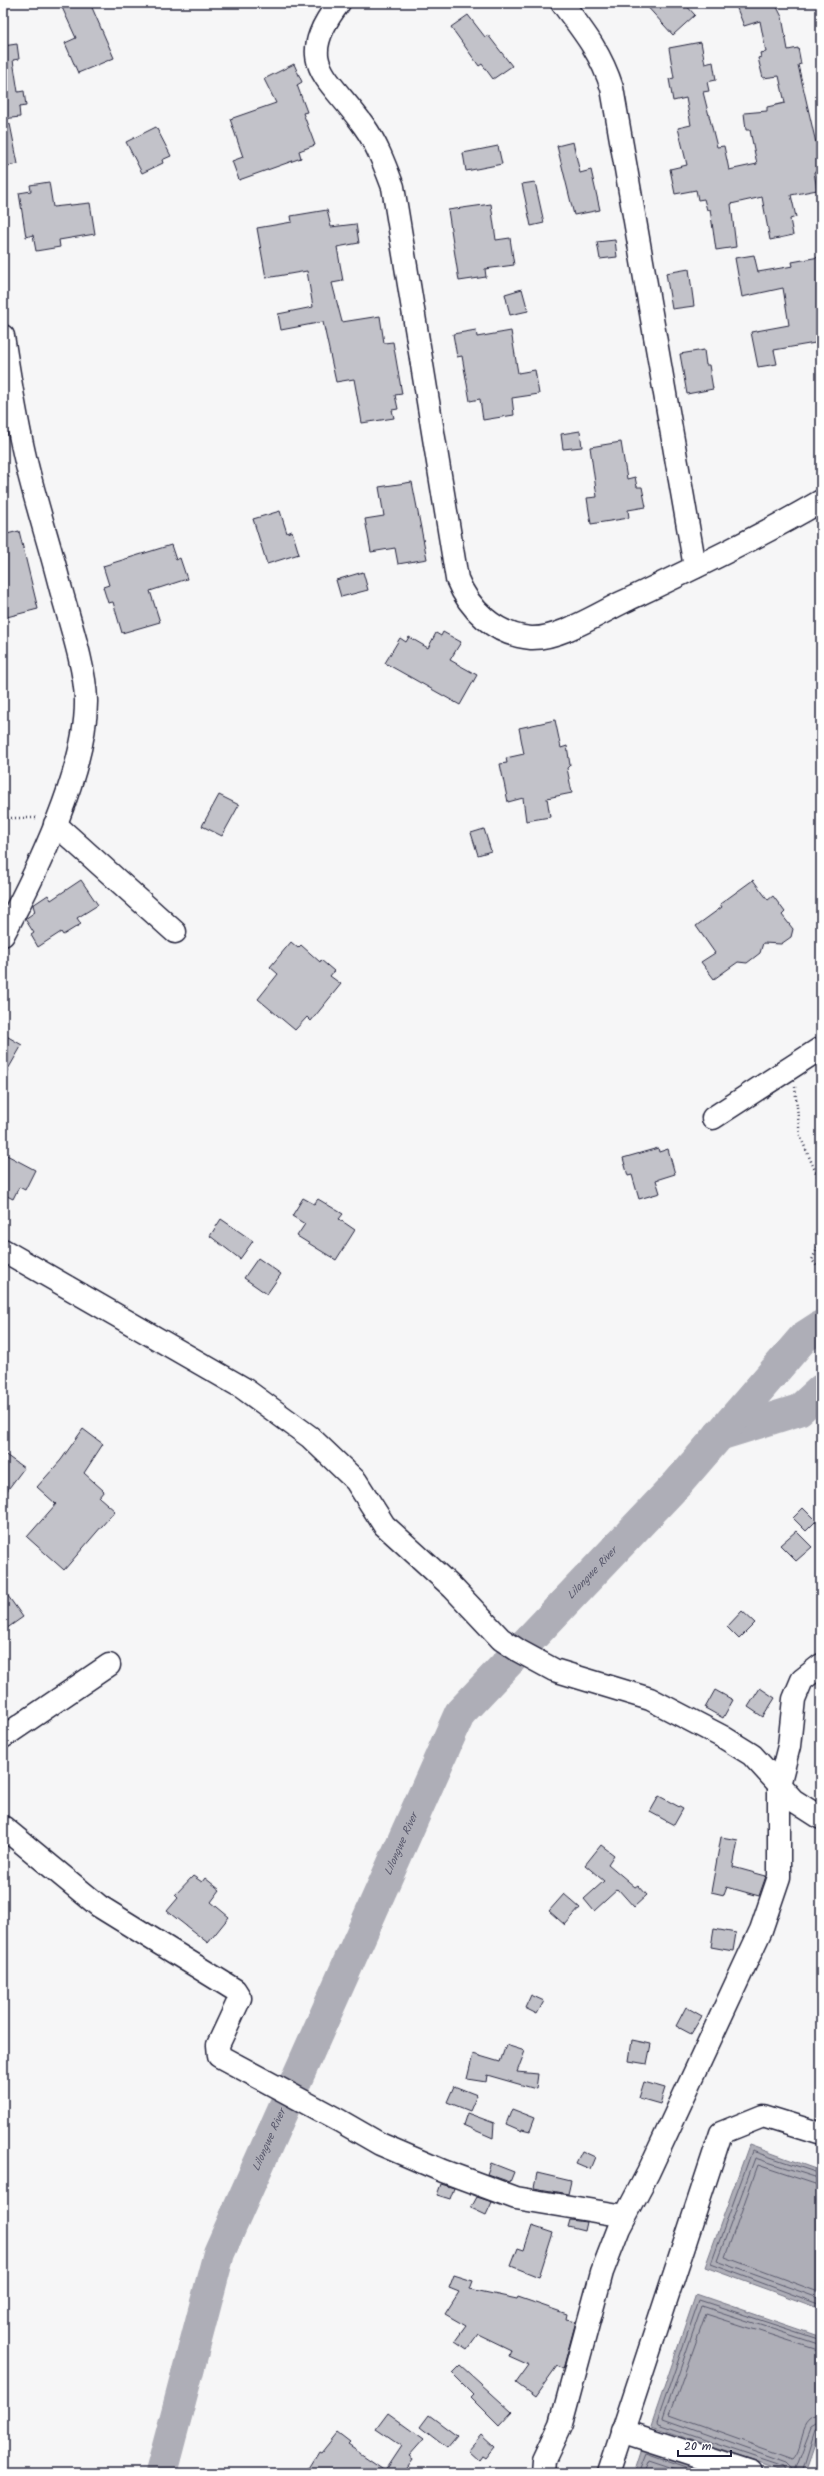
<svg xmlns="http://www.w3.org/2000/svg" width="824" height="2476" font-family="Kalam,sans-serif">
<rect width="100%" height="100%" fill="#f6f6f7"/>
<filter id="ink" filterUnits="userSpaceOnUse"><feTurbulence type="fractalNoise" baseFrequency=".025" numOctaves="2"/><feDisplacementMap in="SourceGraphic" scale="8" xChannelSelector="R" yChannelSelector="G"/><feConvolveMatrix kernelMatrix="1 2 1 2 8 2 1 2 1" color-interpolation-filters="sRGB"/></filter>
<g filter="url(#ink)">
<g fill="#aeaeb7" stroke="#767685">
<polygon points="749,2145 821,2171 821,2309 705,2267"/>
<polygon points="696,2294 821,2337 821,2427 805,2473 789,2473 651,2426"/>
<polygon points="642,2448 717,2473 634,2473"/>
</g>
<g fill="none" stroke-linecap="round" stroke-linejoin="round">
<g stroke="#5a5a6d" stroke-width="1">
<polyline points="821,2174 752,2151 711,2264 821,2305"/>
<polyline points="821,2179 755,2158 717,2261 821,2299"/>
<polyline points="821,2186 758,2165 725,2257 821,2293"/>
<polyline points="821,2345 702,2306 663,2419 787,2463 795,2471 811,2429 821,2423"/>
<path d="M821 2351 706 2314 670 2415 793 2459C805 2447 798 2418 821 2417"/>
<polyline points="638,2473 646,2453 704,2473"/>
<polyline points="643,2473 649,2460 688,2473"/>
<polyline points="788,2473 785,2467 658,2424 657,2422 699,2300 821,2340"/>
<polyline points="802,2473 815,2431 821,2428"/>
</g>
<g stroke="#aeaeb7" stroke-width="32">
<polyline points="719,1435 799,1410 821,1390"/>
<path id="s1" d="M161 2473 219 2253 460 1713 678 1483 804 1337 821 1326"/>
</g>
</g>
<g fill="#c2c2c9" stroke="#22223b">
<polygon points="60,3 90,3 114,58 78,73 65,43 76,38"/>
<polygon points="644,3 684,3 695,15 673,35"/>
<polygon points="746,3 775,3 782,17 788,50 798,48 801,64 798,65 816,143 821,142 821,170 814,172 817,190 791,195 796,217 790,219 793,235 770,240 762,197 731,204 736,247 716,250 710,209 707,210 704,199 698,200 696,190 675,194 670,169 687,165 678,128 691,125 686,98 673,101 669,79 674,78 669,48 701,42 705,64 713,62 716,80 707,82 709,91 703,92 717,147 724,146 729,170 757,164 750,130 746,130 744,113 767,111 767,107 785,103 779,76 763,78 758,58 761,57 760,53 766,52 760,21 744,26 736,6"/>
<polygon points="468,15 485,37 488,35 512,66 493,79 482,64 479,66 451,27"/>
<polygon points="17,44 19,59 13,60 18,92 24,91 26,106 19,107 20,117 3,119 3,46"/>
<polygon points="294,64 302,82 297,85 307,112 303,113 315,145 299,151 301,158 239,180 232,161 243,157 230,119 276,103 264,79"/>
<polygon points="10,124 18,164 3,167 3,125"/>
<polygon points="156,127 171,156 162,160 163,163 142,173 126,142"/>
<polygon points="573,142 580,173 591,170 600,210 574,215 557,146"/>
<polygon points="498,146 502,164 466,171 463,153"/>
<polygon points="49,182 53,207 90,203 95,234 59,240 60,247 36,251 33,235 26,237 19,193 31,191 30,185"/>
<polygon points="535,182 544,223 531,226 522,184"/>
<polygon points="491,204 496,240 510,238 514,265 485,269 486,277 459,281 448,210"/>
<polygon points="327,210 331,227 356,224 359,243 337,247 343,281 332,283 342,322 380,316 384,343 393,342 402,394 395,395 398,409 392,410 394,418 362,423 354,379 336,382 323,322 281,330 278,314 313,307 307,271 266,278 257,228 292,222 291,216"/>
<polygon points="615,240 617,257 600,259 597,242"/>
<polygon points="754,255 758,272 793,266 792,262 819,257 821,267 821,342 774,350 777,364 758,367 751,332 789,325 783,288 742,297 735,258"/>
<polygon points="689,269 694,306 672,309 666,273"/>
<polygon points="522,289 528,311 510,315 505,294"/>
<polygon points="476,330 477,337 511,331 518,373 535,370 539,394 512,398 514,415 483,420 480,399 470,401 462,356 457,357 453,334"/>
<polygon points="704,350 706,365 709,365 713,389 687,394 680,354"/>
<polygon points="580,431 582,447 563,449 561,434"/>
<polygon points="621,442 627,479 635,477 637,487 642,487 646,507 628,510 629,518 591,524 587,498 597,497 590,447"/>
<polygon points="412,482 427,559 398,564 395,548 371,552 365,519 384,516 379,487"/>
<polygon points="280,511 287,533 292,531 299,554 267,564 253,519"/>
<polygon points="19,531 38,609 3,618 3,535"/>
<polygon points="171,545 176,560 180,558 187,579 150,591 160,622 122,633 113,602 108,603 103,587 109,585 103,566"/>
<polygon points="363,572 368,590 341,597 336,580"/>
<polygon points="443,632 461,642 450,660 477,675 460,705 385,663 400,638 406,642 409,637 428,648 436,633 441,636"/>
<polygon points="555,720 561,748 567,746 570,765 567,768 572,793 547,798 550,817 526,821 523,798 508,802 500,764 507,763 506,758 524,754 519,728"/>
<polygon points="219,795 239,805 222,836 202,826"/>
<polygon points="484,829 491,851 478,855 471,833"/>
<polygon points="81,880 98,905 77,918 81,924 63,935 61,932 38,947 31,935 34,933 25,919 35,912 33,905 48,895 51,900"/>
<polygon points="753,880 768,900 773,896 785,912 782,915 793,929 791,937 781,944 763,943 760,953 747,963 738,962 714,979 701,962 715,953 696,926 722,907 720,904"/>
<polygon points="291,942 298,948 301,945 320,962 321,960 334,971 330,976 341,984 311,1021 307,1017 295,1030 258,999 278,974 270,967"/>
<polygon points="3,1034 22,1045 3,1078"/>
<polygon points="658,1148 659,1152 668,1149 675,1174 656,1180 660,1193 639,1199 632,1175 628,1176 623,1158"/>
<polygon points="3,1153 35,1170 25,1190 19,1187 13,1199 3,1194"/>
<polygon points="303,1198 314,1204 318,1199 343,1214 339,1219 355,1230 336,1260 297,1236 305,1224 292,1216"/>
<polygon points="221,1219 253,1241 240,1259 210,1236"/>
<polygon points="258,1258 281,1274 267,1294 244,1278"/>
<polygon points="83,1429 103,1444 84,1473 104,1491 99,1497 115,1511 64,1570 27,1537 56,1504 37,1487 61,1460"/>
<polygon points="3,1453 24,1468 3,1496"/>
<polygon points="803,1508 816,1521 806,1531 793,1518"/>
<polygon points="796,1531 812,1547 796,1561 780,1545"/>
<polygon points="3,1589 23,1617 3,1631"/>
<polygon points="742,1611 755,1623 739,1639 727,1627"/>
<polygon points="760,1688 775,1698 763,1717 748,1707"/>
<polygon points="715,1690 733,1700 723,1718 705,1708"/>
<polygon points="659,1796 683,1809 674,1825 650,1812"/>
<polygon points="721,1837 738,1840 733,1867 766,1876 759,1896 727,1887 724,1895 711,1892"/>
<polygon points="601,1845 614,1855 608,1864 635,1887 638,1885 647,1895 634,1907 618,1889 594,1911 584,1899 604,1881 585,1865"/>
<polygon points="193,1876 202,1882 205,1878 220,1890 211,1902 229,1917 208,1943 167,1911 178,1898 175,1895"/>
<polygon points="564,1894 580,1908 565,1925 549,1911"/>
<polygon points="714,1929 736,1933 733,1951 711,1947"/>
<polygon points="531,1995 544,2001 537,2014 525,2008"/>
<polygon points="686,2007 702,2016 691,2034 676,2026"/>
<polygon points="632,2040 651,2044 647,2064 629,2061"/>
<polygon points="506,2045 525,2051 517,2072 538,2074 536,2089 487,2075 486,2082 467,2079 473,2054 500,2062"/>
<polygon points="644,2082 665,2088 660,2104 639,2098"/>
<polygon points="454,2086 477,2095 470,2111 447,2102"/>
<polygon points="512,2109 535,2118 530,2131 522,2129 522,2131 506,2124"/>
<polygon points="467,2113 494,2123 493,2138 463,2125"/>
<polygon points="582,2151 595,2157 590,2169 576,2163"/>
<polygon points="491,2163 514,2172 510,2182 487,2174"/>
<polygon points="537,2173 571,2181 568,2194 534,2188"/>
<polygon points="441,2184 454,2188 450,2199 437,2195"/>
<polygon points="477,2197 492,2202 486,2215 471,2208"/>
<polygon points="570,2220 586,2222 584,2231 568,2227"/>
<polygon points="532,2226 553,2233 539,2277 511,2266 518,2248 524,2250"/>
<polygon points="454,2275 473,2281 470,2289 517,2299 518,2297 567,2314 566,2319 576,2321 563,2369 557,2366 535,2397 516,2383 529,2365 509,2356 511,2350 478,2334 467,2349 455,2341 466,2326 445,2314 459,2292 449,2288"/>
<polygon points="460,2365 512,2412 499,2426 471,2398 474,2395 452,2373"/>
<polygon points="388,2413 424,2439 409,2456 413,2459 403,2473 306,2473 319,2452 321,2453 337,2433 350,2443 348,2445 385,2470 401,2446 376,2429"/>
<polygon points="429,2415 457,2436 447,2448 420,2427"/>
<polygon points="481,2435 494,2447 485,2458 482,2456 479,2460 468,2450"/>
</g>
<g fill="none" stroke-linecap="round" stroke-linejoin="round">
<defs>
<g id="minor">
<path d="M339 3C292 64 329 76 364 126 377 144 385 166 393 187L457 579C469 609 495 635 531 638 559 639 598 614 623 602 690 570 758 538 821 501"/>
<path d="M562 3C584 32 601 53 612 88L695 567"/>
<path d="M3 336C9 375 15 414 24 453 34 498 49 542 60 586 69 620 85 666 86 700 87 769 36 874 3 935"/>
<polyline points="55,824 175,932"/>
<polyline points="713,1118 821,1048"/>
<polyline points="3,1250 243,1388 310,1437 356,1481 384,1525 453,1588 501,1639 519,1651 554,1670 650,1699 723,1737 752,1755 793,1800 821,1818"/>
<polyline points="3,1737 109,1665"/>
<polyline points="3,1827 99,1906 235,1990 240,1998 218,2045 219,2056 340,2121 380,2144 443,2171 516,2198 625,2216"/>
<polyline points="622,2431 752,2473"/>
<polyline points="543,2473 544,2460 561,2424 602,2272 619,2228 648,2173 761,1930 779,1877 779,1785 789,1746 794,1699 802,1680 821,1665"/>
<polyline points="609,2473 721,2133 763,2116 821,2134"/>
</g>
</defs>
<use href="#minor" stroke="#22223b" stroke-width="25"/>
<g stroke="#22223b" stroke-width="2.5" stroke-dasharray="1 3" stroke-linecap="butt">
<polyline points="3,488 9,476"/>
<polyline points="3,818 36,818"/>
<polyline points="795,1087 800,1136 821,1184"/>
<polyline points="821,1240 812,1260 821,1271"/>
</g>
<use href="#minor" stroke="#fff" stroke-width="22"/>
</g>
</g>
<g text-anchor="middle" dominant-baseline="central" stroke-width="3" stroke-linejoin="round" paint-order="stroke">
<g font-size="11" font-style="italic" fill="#5a5a6d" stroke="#fff">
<text stroke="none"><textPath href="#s1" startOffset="1011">Lilongwe River</textPath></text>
<text stroke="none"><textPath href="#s1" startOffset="675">Lilongwe River</textPath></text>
<text stroke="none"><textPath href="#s1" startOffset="351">Lilongwe River</textPath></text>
</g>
</g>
<rect width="824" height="2476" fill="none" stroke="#fff" stroke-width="16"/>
<rect x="8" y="8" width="808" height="2460" fill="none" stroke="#22223b" stroke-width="1.5" filter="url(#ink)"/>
<path d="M678 2450v6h53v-6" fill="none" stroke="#22223b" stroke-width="2"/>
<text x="684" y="2450" font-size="12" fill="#22223b" stroke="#ffffff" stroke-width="3" paint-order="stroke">20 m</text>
</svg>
